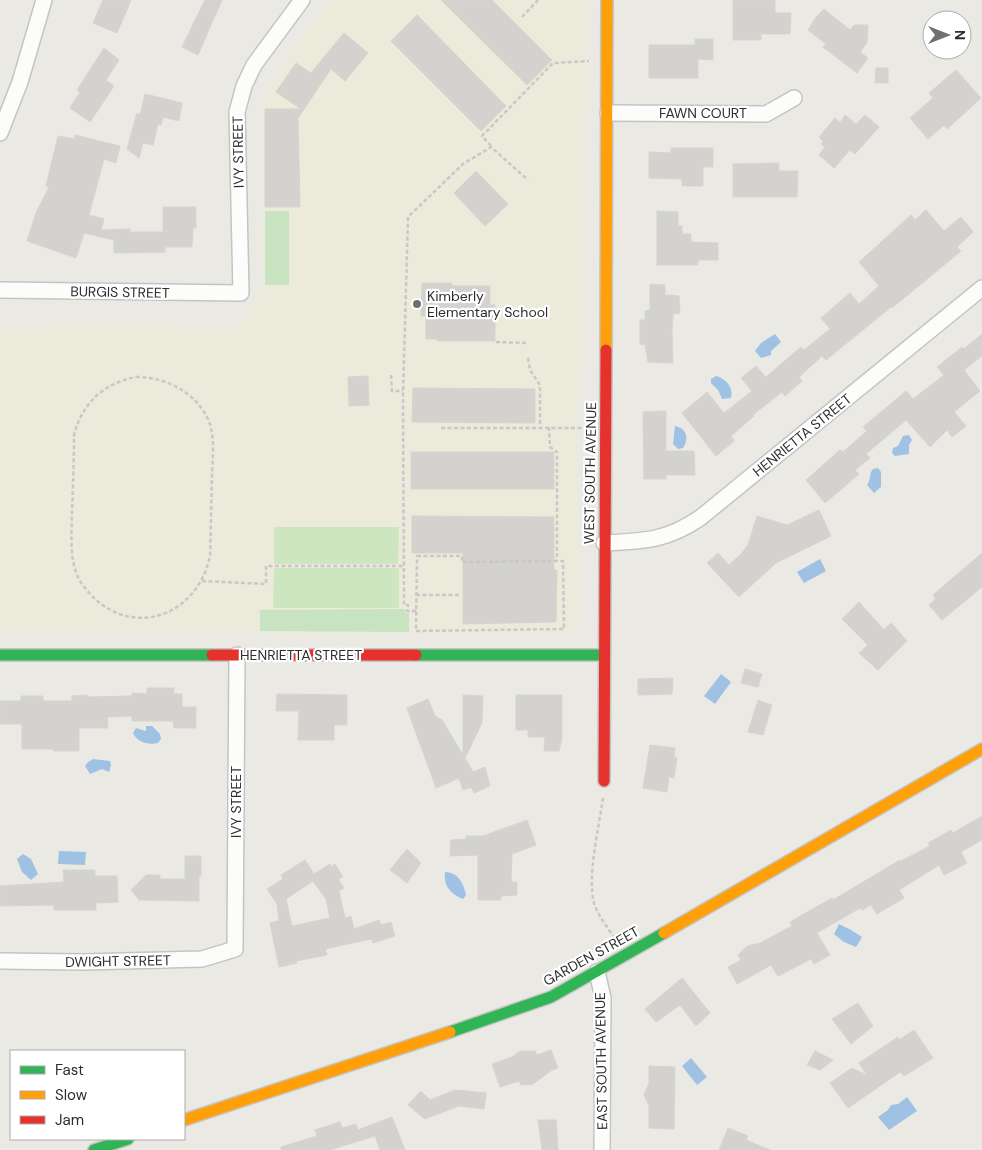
<svg xmlns="http://www.w3.org/2000/svg" width="982" height="1150" font-family="'DM Sans',sans-serif">
<rect width="100%" height="100%" fill="#eae9e4"/>
<polygon fill="#eceadb" points="329,0 588,0 587,121 583,124 582,348 579,376 578,629 569,633 254,634 0,632 0,331 95,322 237,329 263,285 262,103 268,86"/>
<g fill="#c7e3c0">
<rect x="265" y="211" width="24" height="74"/>
<polygon points="405,609 405,613 409,613 409,632 260,631 260,610"/>
</g>
<g fill="#cee6bf">
<polygon points="274,527 399,527 398,564 274,564"/>
<polygon points="274,568 399,568 399,608 273,608"/>
</g>
<g fill="#9fc2e4">
<polygon points="775,334 781,342 771,351 771,355 761,358 755,351 761,343"/>
<path d="M716 376C726 379 734 387 731 398L722 399 718 390 711 383V379Z"/>
<path d="M675 426C687 428 689 439 683 448L678 449 673 444Z"/>
<polygon points="909,435 912,440 909,445 909,454 895,456 892,453 893,448 898,446 903,436"/>
<path d="M878 468 881 472V487L874 493 867 485C871 480 869 473 873 469Z"/>
<polygon points="820,559 826,571 804,583 797,572"/>
<polygon points="721,674 731,682 715,704 704,696"/>
<path d="M146 726H152L160 734 161 739 158 743C148 745 138 743 133 733L136 728 146 731Z"/>
<polygon points="93,759 110,761 111,765 109,772 102,769 90,774 85,766 88,762"/>
<polygon points="59,851 86,852 85,865 58,864"/>
<polygon points="23,854 31,859 38,874 31,880 22,872 17,859"/>
<path d="M445 872C459 873 463 883 466 895L463 899C450 894 443 885 445 872Z"/>
<polygon points="839,924 851,930 862,937 856,947 844,942 834,934"/>
<polygon points="691,1058 707,1077 697,1085 682,1066"/>
<polygon points="907,1097 917,1111 889,1130 878,1117 888,1110 891,1105 898,1104"/>
</g>
<g fill="#d3d2cf" stroke="#d5d5d0" fill-rule="evenodd">
<polygon points="103,0 131,0 117,33 93,23"/>
<polygon points="205,0 222,0 198,55 182,47"/>
<polygon points="441,0 492,0 552,60 527,85"/>
<polygon points="733,0 775,0 775,13 791,13 790,34 761,34 761,40 733,40"/>
<polygon points="824,9 850,30 854,25 868,25 867,43 860,52 868,58 857,73 823,47 826,44 808,30 816,17"/>
<polygon points="417,15 506,106 481,131 391,41"/>
<polygon points="344,33 368,53 345,81 331,69 298,118 300,207 265,207 265,109 301,109 276,92 296,63 311,73"/>
<polygon points="695,39 713,39 713,60 698,59 698,78 649,78 649,45 695,45"/>
<polygon points="104,48 119,60 106,80 114,86 90,122 70,108 80,92 77,90"/>
<polygon points="876,68 888,68 888,83 875,83"/>
<polygon points="956,70 981,98 947,129 944,125 928,139 910,118 933,98 929,93"/>
<polygon points="145,94 182,103 179,121 163,117 161,125 158,124 153,145 143,143 139,158 127,149 137,113 140,115"/>
<polygon points="845,115 856,124 865,115 879,127 855,154 850,150 834,168 819,155 825,147 821,144 823,141 819,137 835,118 840,123"/>
<polygon points="75,135 120,146 116,163 104,159 89,215 104,219 101,230 130,229 130,232 163,232 163,207 196,207 196,228 193,228 192,247 165,247 165,252 114,253 114,240 84,233 76,258 27,241 36,213 49,187 46,186 58,136 74,139"/>
<polygon points="671,148 713,148 713,167 703,167 703,186 682,186 682,179 649,178 649,152 671,153"/>
<polygon points="779,163 779,171 798,171 797,197 733,197 733,164"/>
<polygon points="476,171 508,204 485,226 454,193"/>
<polygon points="926,210 944,231 961,217 973,232 957,247 961,251 892,308 891,307 826,360 822,356 799,377 802,381 785,396 782,392 753,415 754,416 731,436 734,441 716,456 682,413 707,392 724,413 752,391 741,378 756,366 766,377 801,347 804,350 830,329 821,318 850,293 859,304 879,286 859,262 911,215 915,220"/>
<polygon points="657,211 678,212 678,226 682,226 682,234 691,234 691,242 718,243 718,260 698,260 698,265 657,265"/>
<polygon points="422,283 452,283 452,286 490,286 490,305 495,305 495,341 437,341 437,339 426,339 426,316 421,316"/>
<polygon points="650,284 665,285 665,295 679,296 680,313 673,314 672,333 673,363 648,362 645,345 640,344 640,320 645,320 645,311 650,310"/>
<polygon points="982,334 982,356 964,370 980,391 954,412 966,426 952,437 947,430 930,447 906,420 866,454 870,458 855,470 859,474 825,503 806,480 840,450 843,452 867,431 863,427 906,391 913,399 944,375 937,367 962,347 964,349"/>
<polygon points="368,376 369,405 349,406 348,377"/>
<polygon points="413,388 535,389 535,423 412,422"/>
<polygon points="666,411 666,451 694,451 695,475 666,475 666,479 644,479 643,412"/>
<rect x="411" y="452" width="143" height="37"/>
<polygon points="819,510 831,536 776,563 739,597 707,563 718,553 729,565 741,554 748,545 757,516 787,525"/>
<polygon points="412,516 554,517 554,570 557,570 556,622 463,624 463,553 412,553"/>
<polygon points="982,553 982,587 942,620 929,605 936,599 933,595"/>
<polygon points="859,602 884,630 891,623 907,641 878,670 859,653 868,645 842,619"/>
<polygon points="745,669 762,674 758,687 741,683"/>
<polygon points="673,678 672,694 638,695 638,679"/>
<polygon points="147,688 174,688 174,694 182,694 182,707 196,707 196,728 174,728 173,721 132,721 132,716 107,717 108,728 79,728 79,751 53,751 53,749 22,749 22,724 0,724 0,701 21,701 21,696 43,696 43,701 72,701 72,696 87,695 87,697 132,696 132,693 147,694"/>
<polygon points="277,694 347,695 347,725 334,725 334,740 298,740 299,711 276,711"/>
<polygon points="463,695 483,696 482,723 465,758 473,772 485,767 490,786 474,793 471,787 463,790 459,778 436,788 407,708 428,699 435,716 442,720 463,755"/>
<polygon points="516,695 562,695 562,737 559,751 544,751 545,737 528,737 528,730 516,730"/>
<polygon points="758,700 772,705 763,735 748,732"/>
<polygon points="650,745 675,748 674,757 677,758 674,778 669,777 667,792 643,788"/>
<polygon points="982,816 982,840 961,852 967,863 944,875 939,865 899,890 904,898 877,914 871,905 862,910 860,908 817,933 830,955 814,964 811,959 778,976 771,965 737,984 728,967 741,960 738,955 747,946 760,943 792,926 790,922 832,898 833,900 900,860 901,861 930,846 928,843 951,830 953,833"/>
<polygon points="527,820 536,845 512,854 511,882 517,882 517,895 501,896 501,900 478,900 478,855 450,856 451,840 466,839 466,836 483,836"/>
<polygon points="407,849 421,863 407,883 390,870"/>
<polygon points="185,856 201,856 201,876 199,876 199,901 139,900 131,890 146,875 160,875 160,879 185,879"/>
<path d="M305 860 314 874 330 864 331 867 335 864 343 877 338 879 344 888 339 891 345 918 351 916 354 929 379 920 381 925 391 922 395 936 373 943 371 939 325 949 327 955 296 961 297 963 279 967 270 923 279 921 277 904 267 889 283 879 281 875ZM313 881 326 899 330 918 292 926 286 899Z"/>
<polygon points="63,870 95,870 95,876 117,876 118,902 96,903 96,910 54,910 54,905 0,906 0,886 64,882"/>
<polygon points="682,978 710,1013 696,1026 680,1005 656,1022 645,1009"/>
<polygon points="858,1003 873,1026 851,1044 832,1019"/>
<polygon points="914,1030 933,1058 904,1076 900,1072 848,1108 830,1083 852,1068 867,1075 859,1063 898,1037 899,1040"/>
<polygon points="551,1050 558,1068 552,1070 533,1084 521,1085 519,1081 500,1087 492,1064 512,1057 520,1051 535,1051 537,1055"/>
<polygon points="815,1051 833,1060 820,1070 807,1065"/>
<polygon points="649,1066 675,1067 674,1129 649,1128 649,1106 644,1095 649,1083"/>
<polygon points="455,1090 486,1093 484,1109 459,1106 425,1119 408,1105 421,1091 430,1100"/>
<polygon points="392,1117 405,1150 380,1150 375,1136 330,1150 281,1150 281,1147 317,1136 315,1130 340,1122 342,1128 356,1124 358,1130"/>
<polygon points="538,1120 556,1120 558,1150 542,1150"/>
<polygon points="728,1128 748,1136 746,1140 770,1150 719,1150"/>
</g>
<g fill="none" stroke-linecap="round" stroke-linejoin="round">
<defs>
<g id="street">
<polyline points="608,113 766,114 794,98"/>
<polyline points="0,133 20,82 44,0"/>
<polyline points="0,290 241,293 237,112 244,86 254,65 302,0"/>
<path d="M604 543C644 541 666 541 700 518L982 288"/>
<polyline points="0,961 84,962 202,959 235,949 237,655"/>
<polyline points="597,972 603,998 602,1150"/>
</g>
<g id="fast">
<polyline points="0,655 212,655"/>
<polyline points="416,655 603,655"/>
<polyline points="450,1032 551,997 664,933"/>
<polyline points="94,1150 128,1139"/>
</g>
<g id="slow">
<polyline points="606,350 607,0"/>
<polyline points="664,933 982,749"/>
<polyline points="184,1120 450,1032"/>
</g>
<g id="jam">
<polyline points="212,655 416,655"/>
<polyline points="604,781 606,350"/>
</g>
</defs>
<use href="#street" stroke="#c4c4c3" stroke-width="18"/>
<use href="#fast" stroke="#c4c4c3" stroke-width="14"/>
<use href="#slow" stroke="#c4c4c3" stroke-width="14"/>
<use href="#jam" stroke="#c4c4c3" stroke-width="14"/>
<g stroke="#c8c8c8" stroke-width="2.5" stroke-dasharray="4 2.5" stroke-linecap="butt">
<polyline points="522,17 538,0"/>
<polyline points="491,146 482,136 553,63 589,61"/>
<polyline points="496,342 528,343"/>
<polyline points="528,358 530,370 540,385 540,426"/>
<polyline points="391,375 392,391 403,391"/>
<path d="M136 377C166 377 195 392 208 419 216 437 212 461 212 480 211 505 211 531 210 556 199 611 140 639 95 599 88 592 81 584 77 575 69 554 72 532 72 511 73 486 74 460 74 435 82 403 104 383 136 377Z"/>
<polyline points="549,427 550,447 557,452 557,561"/>
<polyline points="441,428 583,428"/>
<polygon points="417,556 462,556 462,562 563,561 564,629 416,631"/>
<polyline points="202,581 266,584 266,566 404,566"/>
<polyline points="416,595 459,595"/>
<polyline points="416,611 407,611 408,605 404,605 403,396 408,217 463,164 491,147 528,180"/>
<path d="M603 798C599 827 587 876 594 903 598 916 608 928 616 940"/>
</g>
<use href="#street" stroke="#fcfcfb" stroke-width="15"/>
<use href="#fast" stroke="#30b455" stroke-width="11"/>
<use href="#slow" stroke="#ff9f0a" stroke-width="11"/>
<use href="#jam" stroke="#e5322d" stroke-width="11"/>
</g>
<circle fill="#6f6f6d" stroke="#fff" stroke-width="2" cx="417" cy="304" r="5"/>
<g text-anchor="middle" dominant-baseline="central" stroke-width="4.5" stroke-linejoin="round" paint-order="stroke">
<g font-size="14" fill="#2d2d2d" stroke="#fff">
<text x="703" y="113">FAWN COURT</text>
<text transform="translate(238 152) rotate(-91)">IVY STREET</text>
<text transform="translate(120 292) rotate(1)">BURGIS STREET</text>
<text transform="translate(802 435) rotate(-39)">HENRIETTA STREET</text>
<text transform="translate(590 473) rotate(-89)">WEST SOUTH AVENUE</text>
<text x="301" y="655">HENRIETTA STREET</text>
<text transform="translate(236 802) rotate(-90)">IVY STREET</text>
<text transform="translate(591 956) rotate(-29)">GARDEN STREET</text>
<text transform="translate(118 961) rotate(-1)">DWIGHT STREET</text>
<text transform="translate(601 1061) rotate(-91)">EAST SOUTH AVENUE</text>
</g>
<g font-size="14" fill="#2d2d2d" stroke="#fff" text-anchor="start">
<text x="427" y="296">Kimberly<tspan x="427" dy="16">Elementary School</tspan></text>
</g>
</g>
<rect x="10" y="1050" width="175" height="90" fill="#ffffff" stroke="#ababab"/>
<rect x="20" y="1066" width="25" height="8" fill="#30b455" stroke="#ababab"/>
<text x="55" y="1075" font-size="15" fill="#2d2d2d">Fast</text>
<rect x="20" y="1091" width="25" height="8" fill="#ff9f0a" stroke="#ababab"/>
<text x="55" y="1100" font-size="15" fill="#2d2d2d">Slow</text>
<rect x="20" y="1116" width="25" height="8" fill="#e5322d" stroke="#ababab"/>
<text x="55" y="1125" font-size="15" fill="#2d2d2d">Jam</text>
<g transform="translate(947 35) rotate(90)"><circle r="24" fill="#ffffff" stroke="#ababab"/>
<path d="M0-4L9 19L0 12L-9 19Z" fill="#6f6f6d"/>
<text y="-8" font-size="14" font-weight="bold" text-anchor="middle" fill="#2d2d2d">N</text>
</g>
</svg>
